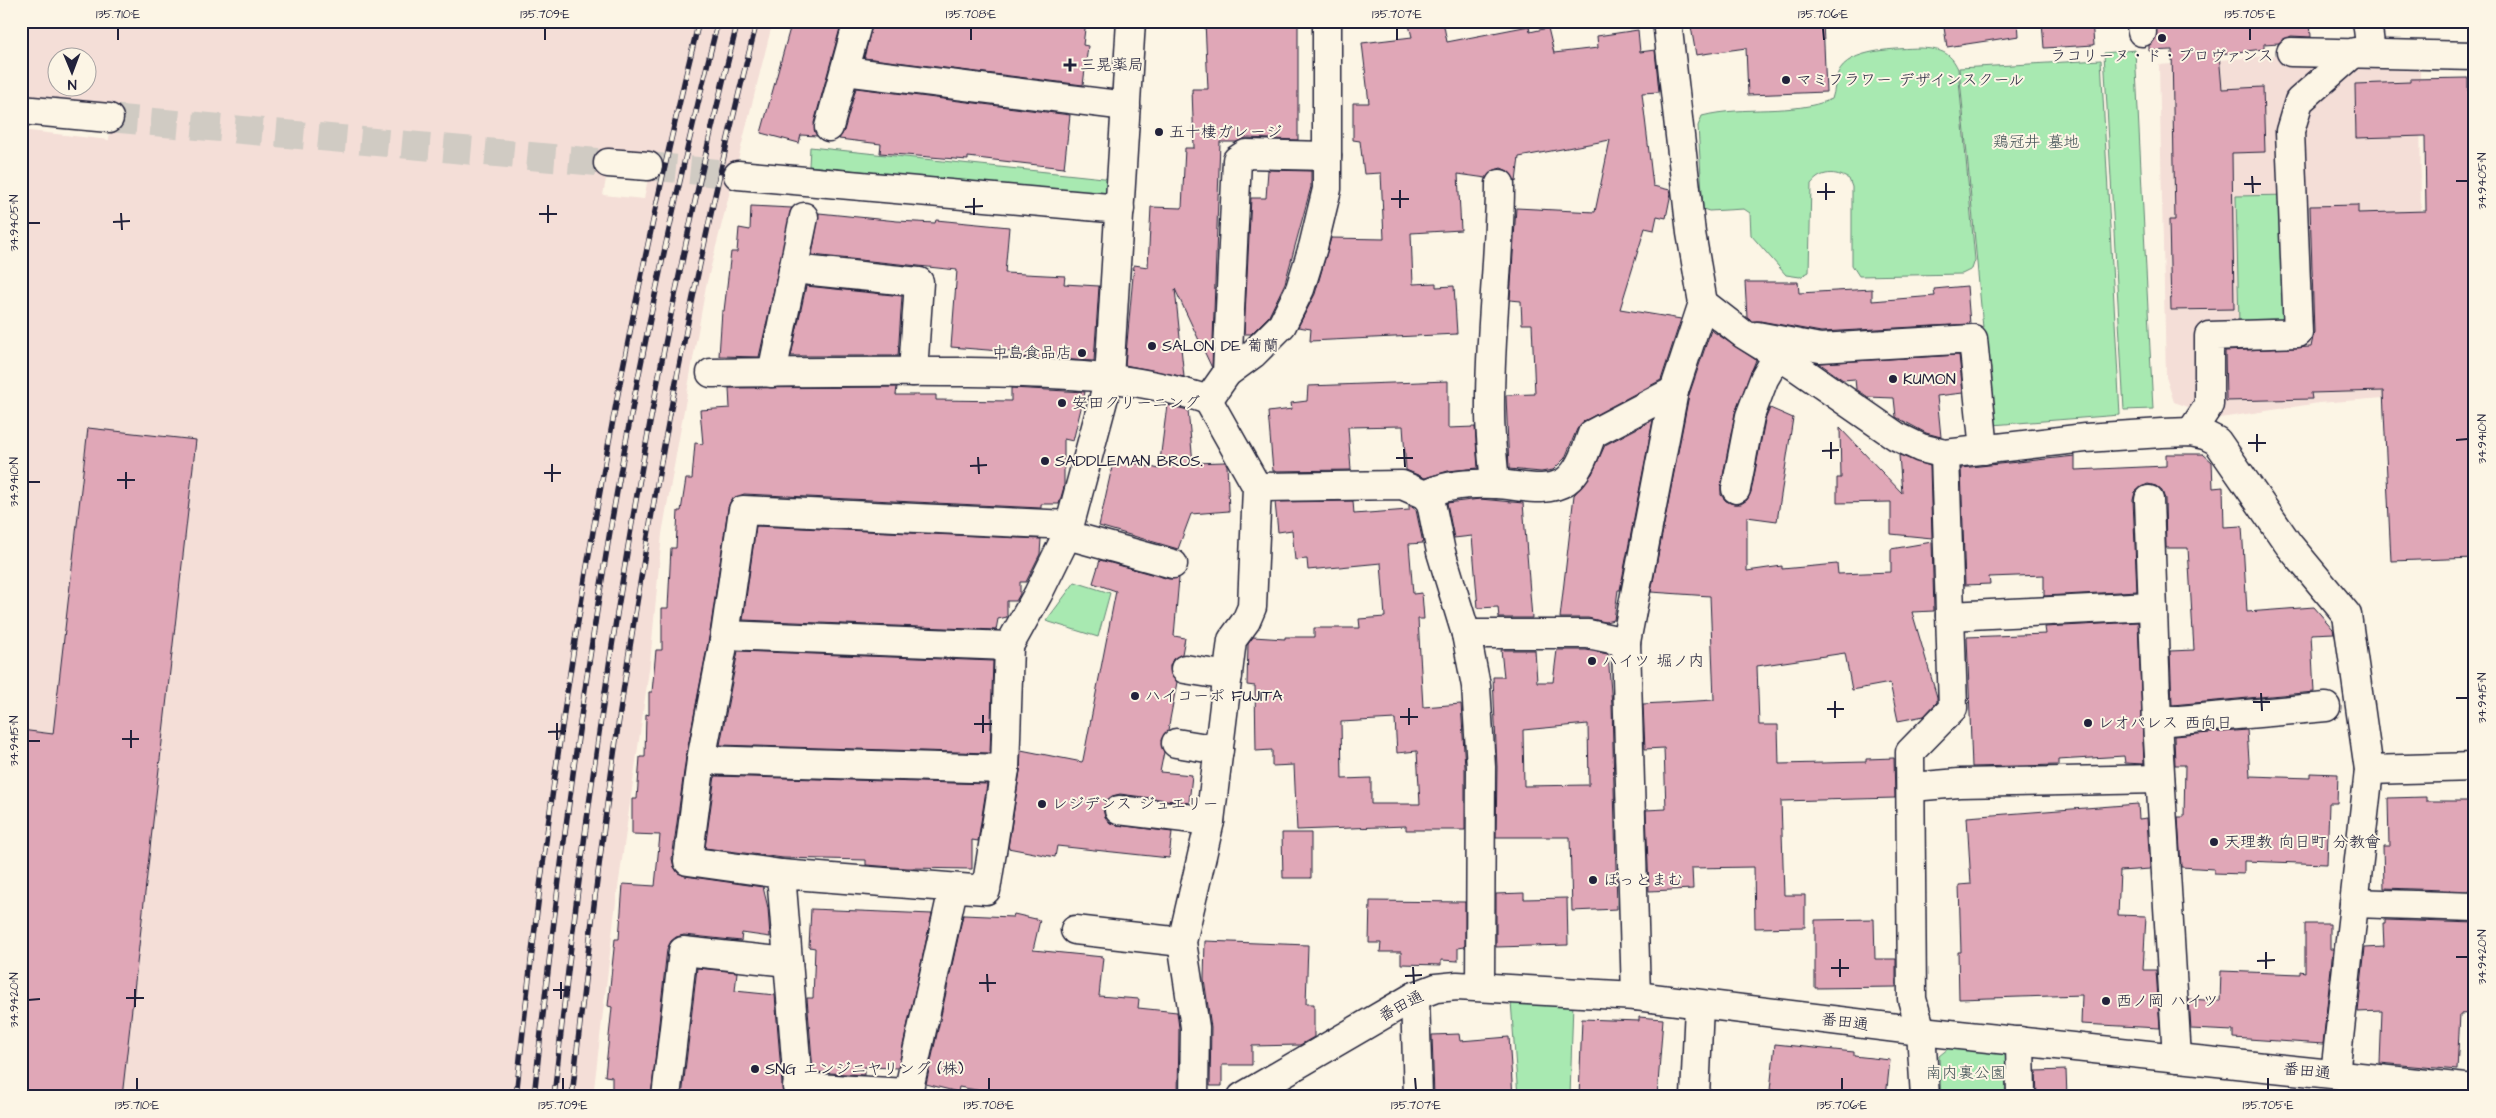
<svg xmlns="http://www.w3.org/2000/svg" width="2496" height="1118" font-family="'Architects Daughter','Klee One',sans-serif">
<rect width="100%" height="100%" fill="#fcf5e5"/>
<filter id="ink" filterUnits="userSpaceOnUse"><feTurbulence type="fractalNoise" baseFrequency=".02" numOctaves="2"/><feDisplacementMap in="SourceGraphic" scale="10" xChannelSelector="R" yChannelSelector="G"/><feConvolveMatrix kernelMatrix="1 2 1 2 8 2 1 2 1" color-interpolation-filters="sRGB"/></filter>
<g filter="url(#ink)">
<g fill="#f4ded7" fill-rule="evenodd">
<path d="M21 21H773L706 286 662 534 650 663 616 902 593 1097H21V130L109 140 113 106 21 96ZM58 58H88V88H58ZM612 148 653 152 644 199 603 195Z"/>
<polygon points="2280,55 2323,59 2362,69 2420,64 2422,395 2319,403 2220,418 2174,402 2166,377 2159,65"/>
</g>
<g fill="#a8e9b1" stroke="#658676">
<path d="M1920 48C1939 49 1950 51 1958 69L1975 260 1972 269 1962 274 1859 276 1852 265V187L1849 179C1835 171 1821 171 1811 184L1809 272 1800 277 1786 275 1751 235 1750 213 1744 209 1709 211 1703 209 1698 126 1702 116C1744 105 1792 116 1832 99 1835 91 1835 80 1838 73 1848 48 1899 49 1920 48Z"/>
<polygon points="2135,50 2153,409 2124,410 2104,53"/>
<polygon points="2101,60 2120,415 1992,425 1959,68"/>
<polygon points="810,147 1113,179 1111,196 809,166"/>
<polygon points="2290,195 2293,322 2239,324 2236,196"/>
<polygon points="1075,582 1110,593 1098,637 1046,621"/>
<polygon points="1511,1001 1573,1002 1570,1097 1518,1097"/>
<polygon points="1949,1048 2007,1054 2005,1097 1941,1097 1939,1056"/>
</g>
<g fill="#e0a7b7" stroke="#22223b" fill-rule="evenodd">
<polygon points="792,21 842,21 814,123 817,136 801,135 799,143 761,133"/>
<polygon points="873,21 1086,21 1083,45 1088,46 1083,85 864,58"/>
<polygon points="1205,21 1298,21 1298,140 1246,138 1236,142 1220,142 1212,368 1175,289 1184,377 1125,365 1134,265 1148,267 1151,207 1182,208 1185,148 1194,148 1192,89 1208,89"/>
<polygon points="1430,21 1443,21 1447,42 1529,26 1530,32 1548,28 1554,53 1598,48 1597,36 1638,30 1640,52 1655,50 1659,92 1642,93 1653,186 1670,190 1671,193 1666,218 1657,216 1654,230 1645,228 1620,309 1681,319 1661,380 1584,421 1577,429 1565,458 1553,470 1541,472 1509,469 1506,395 1535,394 1532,324 1522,324 1521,301 1510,300 1516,208 1595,212 1610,140 1519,157 1516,182 1508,171 1501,168 1492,171 1486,178 1458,174 1461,230 1411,233 1413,284 1436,283 1436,287 1454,286 1457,334 1310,341 1311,329 1298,327 1315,294 1331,238 1384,239 1381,173 1364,174 1360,141 1353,140 1353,103 1369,103 1362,43 1412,37 1409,25"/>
<polygon points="1690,21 1823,21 1826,92 1748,95 1746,48 1696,55"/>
<polygon points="1943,21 2018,21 2019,36 1947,47"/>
<polygon points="2042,21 2092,21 2094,45 2044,48"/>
<polygon points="2231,21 2310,21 2311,37 2291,36 2279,43 2264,44 2264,49 2219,54 2222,89 2263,87 2265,152 2232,153 2234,309 2171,310 2169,220 2175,220 2172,50 2149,51 2149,45 2156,38 2157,25"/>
<polygon points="2468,78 2468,91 2475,91 2475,139 2473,139 2475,364 2472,364 2475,424 2475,558 2391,561 2383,391 2311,393 2312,399 2226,401 2225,351 2311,347 2314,332 2310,206 2358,205 2358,213 2426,211 2425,136 2356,138 2355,84 2410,82 2410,79"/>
<polygon points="856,88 1070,115 1064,168 968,157 968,160 880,153 881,144 839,139 844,131"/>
<polygon points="1268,170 1311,171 1311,187 1285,283 1269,316 1251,334 1244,334 1251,198 1266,198"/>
<polygon points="751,206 792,208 759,357 719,356 722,311 724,311 731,252 737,252 739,228 750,230"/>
<polygon points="819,213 897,221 935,223 936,220 1009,227 1005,273 1065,276 1064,284 1099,286 1094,361 1012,357 1012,352 951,347 957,270 812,255"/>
<polygon points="1745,282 1798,282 1799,293 1872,289 1872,301 1935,296 1934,289 1967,286 1970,324 1821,332 1760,321 1752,321 1747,318"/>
<polygon points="806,286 902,296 898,356 791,356"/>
<polygon points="1711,330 1756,360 1735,413 1721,486 1721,495 1726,501 1734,504 1741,504 1747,500 1751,492 1765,420 1770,408 1793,418 1777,521 1747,517 1747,571 1782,566 1782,569 1837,564 1838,574 1891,572 1891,549 1932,542 1934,611 1912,612 1937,697 1937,702 1924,716 1898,721 1890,683 1852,690 1845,653 1757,666 1759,725 1778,725 1779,764 1866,762 1866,759 1894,758 1895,798 1781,801 1784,895 1805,895 1805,927 1755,928 1754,867 1692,868 1693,889 1649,891 1646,810 1666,809 1664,748 1645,749 1643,704 1714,700 1710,596 1651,592 1689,395"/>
<polygon points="1959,355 1963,393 1937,396 1941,437 1926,433 1896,417 1894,398 1868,397 1856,389 1855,379 1843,380 1819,363"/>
<polygon points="1448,381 1448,428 1475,427 1478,468 1448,471 1425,478 1406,470 1403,426 1348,427 1351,470 1273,471 1268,412 1292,409 1291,403 1307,401 1308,386"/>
<polygon points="897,387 896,395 936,395 936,400 1011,401 1011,388 1085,392 1073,441 1064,439 1064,487 1059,504 1041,504 1041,508 744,494 731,500 728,508 710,632 686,757 672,859 674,867 678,873 685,876 763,887 768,908 770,937 742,933 741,941 684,935 676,937 671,941 667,949 651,1097 612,1097 612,1077 605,1076 612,1007 608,1006 615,939 619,939 623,884 655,886 660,835 632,834 632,799 637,799 640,757 645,757 646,714 649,715 649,692 652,692 656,650 662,650 662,608 668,608 671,548 676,548 678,511 681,511 686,479 692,479 695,443 703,444 700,410 730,408 729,388"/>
<polygon points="1167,405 1188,410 1193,463 1225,462 1227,465 1229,511 1191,514 1178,549 1099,526 1114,458 1159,469"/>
<polygon points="1653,420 1620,590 1618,590 1614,620 1605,622 1588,618 1560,618 1574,495 1592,474 1605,445"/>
<polygon points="88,428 196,440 122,1097 21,1097 21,730 53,734"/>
<polygon points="1840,428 1902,493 1899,455 1930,466 1932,538 1891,534 1891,502 1837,503 1837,478 1841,478"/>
<polygon points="2166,454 2203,454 2212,462 2213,488 2223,487 2224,527 2242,526 2247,612 2314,607 2333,629 2334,633 2311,634 2314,692 2172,705 2170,651 2194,650 2188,548 2166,548 2165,499 2162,491 2156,486 2148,484 2141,487 2135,492 2133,500 2137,591 2044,596 2044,575 1989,577 1990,584 1965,585 1961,468 2075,456 2075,470 2166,466"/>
<polygon points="1480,499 1523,503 1532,618 1499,618 1498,607 1478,608 1472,536 1454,538 1447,503"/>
<path d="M1353 501 1354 514 1409 510V505L1416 510 1423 543 1409 544 1413 594 1422 593 1424 619H1418L1423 707 1461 704 1465 767V830H1406V826L1297 830 1294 765 1272 766V750L1256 751 1255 686 1247 685 1248 644 1253 637 1285 639V637H1314V628H1360L1359 619 1385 617 1381 563 1308 570 1307 559 1295 560 1292 530 1278 532 1275 502ZM1395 719 1397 753 1417 751 1420 804H1371V778L1342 779 1341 722Z"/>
<polygon points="756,526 1041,539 1040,554 1026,582 1020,582 1020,594 1016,601 1007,601 1007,617 998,619 996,630 743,620"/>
<polygon points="1100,560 1169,579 1179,578 1174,636 1185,638 1182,654 1173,659 1170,666 1171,675 1177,682 1168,730 1161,740 1164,752 1160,772 1192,775 1189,803 1120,794 1112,796 1107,800 1103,809 1105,817 1110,823 1117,825 1172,832 1169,858 1057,846 1055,857 1008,848 1020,771 1021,750 1082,762 1083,760 1116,591 1093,583"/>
<polygon points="2138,622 2144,764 2125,763 2124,756 2058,760 2058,765 1972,767 1967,637 2046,634 2045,627"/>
<path d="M1501 650H1535L1537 682H1553L1557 650H1586L1608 654 1612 705 1617 909 1572 911 1570 837H1496L1497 767 1493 677H1504ZM1588 724 1589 785 1524 786 1523 730Z"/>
<polygon points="738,651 993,661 990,753 720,745"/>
<polygon points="2247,730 2250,776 2310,778 2310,773 2338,774 2337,803 2329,803 2327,864 2244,861 2244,874 2214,873 2214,869 2181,867 2178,817 2184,817 2185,765 2175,765 2174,736"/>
<polygon points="715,776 987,784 978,841 972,840 972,869 907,868 866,865 866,860 783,858 705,848"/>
<polygon points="2426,797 2426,801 2475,801 2475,891 2384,888 2383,846 2389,846 2388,798"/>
<polygon points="2138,804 2139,819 2147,818 2150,869 2120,871 2118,915 2146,916 2143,970 2156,970 2160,1028 2081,1024 2082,995 1959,999 1958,952 1961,952 1959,885 1971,884 1967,817"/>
<polygon points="1282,833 1311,833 1311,878 1283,878"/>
<polygon points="1524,893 1524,899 1567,898 1568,945 1496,947 1496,894"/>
<polygon points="1370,901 1465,902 1465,947 1458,948 1458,961 1441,960 1441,965 1401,964 1401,952 1380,952 1381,943 1369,943"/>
<polygon points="811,909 932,914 898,1068 864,1067 864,1075 813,1072 807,998 813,998 815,948 809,947"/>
<polygon points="1014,914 1040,920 1033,950 1103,957 1099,996 1139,999 1138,1008 1177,1012 1179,1028 1178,1097 1017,1097 959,1087 958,1092 926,1084 963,915 1013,917"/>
<polygon points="1874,919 1875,959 1896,959 1896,987 1815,988 1815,920"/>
<polygon points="2385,920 2475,923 2475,1013 2460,1014 2457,1070 2380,1063 2382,1011 2358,1012 2365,948 2384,947 2383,924 2385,924"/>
<polygon points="2305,924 2330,924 2330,949 2333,949 2323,1044 2233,1038 2233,1031 2191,1029 2189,999 2220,1001 2221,971 2300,974 2300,971 2305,972"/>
<polygon points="1205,941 1308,945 1306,1004 1314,1004 1314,1037 1300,1045 1252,1046 1252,1065 1222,1065 1222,1086 1210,1086 1211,1027 1204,979"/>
<polygon points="697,968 737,972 735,991 775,995 783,1097 682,1097"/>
<polygon points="1639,1017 1663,1019 1657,1097 1579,1097 1582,1019 1639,1021"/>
<polygon points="1459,1034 1460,1041 1509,1037 1513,1097 1434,1097 1432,1035"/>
<polygon points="1775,1044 1854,1052 1854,1056 1890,1060 1886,1097 1822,1097 1822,1095 1770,1090"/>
<polygon points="2066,1070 2067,1097 2037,1097 2036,1071"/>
</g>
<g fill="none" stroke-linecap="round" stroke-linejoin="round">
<g stroke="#d0cbc3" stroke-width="28" stroke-dasharray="28 14" stroke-linecap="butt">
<polyline points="109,118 608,163"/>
<polyline points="648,166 738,175"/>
</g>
<defs>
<g id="minor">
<polyline points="2140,21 2142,32"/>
<polyline points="2367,21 2371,52"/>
<polyline points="2291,52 2475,56"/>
<polyline points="845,71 1126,106"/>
<polyline points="21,110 109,118"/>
<polyline points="829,127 858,21"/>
<polyline points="608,163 648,166"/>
<polyline points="738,175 1120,209"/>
<polyline points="793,269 919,282 913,372"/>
<polyline points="1703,303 1743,334 1795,366 1896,436 1921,448 1945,454 2085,438 2162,433 2191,432 2205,435 2217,441 2289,545 2347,615 2369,770 2335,1074"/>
<polyline points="1757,336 1820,348 1973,339 1984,450"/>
<path d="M711 373C795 372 878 371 961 372 1044 373 1129 373 1208 400L1227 373 1253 354 1282 325 1300 289 1313 247 1327 189V21"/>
<polyline points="772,373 804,217"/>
<polyline points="1227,373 1237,160 1246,154 1327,156"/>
<polyline points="2191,432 2209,405 2209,336 2298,333 2290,131 2299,101 2355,52"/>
<path d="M1495 484C1493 460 1490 436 1490 412 1489 336 1500 260 1500 184"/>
<path d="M1257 487 1402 485 1425 495C1445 484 1475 483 1497 484 1518 485 1547 494 1566 481 1580 471 1586 450 1592 434L1674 391"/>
<polyline points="1736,489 1750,416 1764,379 1778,355"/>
<polyline points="1425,495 1431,503 1441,552 1466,634 1476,686 1481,767 1480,986"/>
<polyline points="2149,500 2157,722 2177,1058"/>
<polyline points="1067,535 1173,564"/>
<polyline points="1950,616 2151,606"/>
<polyline points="1466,634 1588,634 1626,642"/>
<polyline points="725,635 1009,646"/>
<polyline points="1185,669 1228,676"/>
<polyline points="2157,722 2326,707"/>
<polyline points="1176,743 1219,750"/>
<polyline points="701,760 1005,769"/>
<polyline points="2369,770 2475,767"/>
<polyline points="1912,787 1959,783 2160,779"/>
<polyline points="1119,810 1210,821"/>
<polyline points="781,874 688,861 701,760 725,635 743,510 1069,525"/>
<polyline points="2354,903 2475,907"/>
<polyline points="1075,930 1182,942"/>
<polyline points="1415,996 1418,1097"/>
<polyline points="1636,996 1626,642 1674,391 1703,303 1691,233 1667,21"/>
<polyline points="2020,1041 2021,1097"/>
<polyline points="797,1087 908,1093 953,889"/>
<polyline points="666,1097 683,951 788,962"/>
<polyline points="799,1097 781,874 986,890 1005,769 1009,646 1038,594 1067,535 1109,378 1131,21"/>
<polyline points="1194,1097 1195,1027 1182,942 1210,821 1232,640 1246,621 1252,607 1257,487 1208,400"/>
<polyline points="1242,1097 1415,996 1436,988 1457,986 1636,996 1921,1031 2475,1089"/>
<polyline points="1695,1097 1699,1005"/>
<polyline points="1925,1097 1921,1031 1912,999 1910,752 1953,708 1945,454"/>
</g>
</defs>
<use href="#minor" stroke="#22223b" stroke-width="31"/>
<use href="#minor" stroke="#fcf5e5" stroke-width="28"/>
<defs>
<g id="rail">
<path d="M516 1097C553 735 612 375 699 21"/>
<path d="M534 1097C554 908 578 719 610 531 639 360 676 190 718 21"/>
<path d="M554 1097C592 735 648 374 738 21"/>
<path d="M572 1097C610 735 666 374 757 21"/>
</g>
</defs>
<use href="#rail" stroke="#22223b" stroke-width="5.5"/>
<use href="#rail" stroke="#fcf5e5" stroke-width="4" stroke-dasharray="11" stroke-linecap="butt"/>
</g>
</g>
<path fill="none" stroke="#22223b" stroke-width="2" d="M118 28V40M545 28V40M971 28V40M1397 28V40M1823 28 1824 40M2250 28V40M2252 176 2253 193M2456 181H2468M1826 183V200M2244 184H2261M1400 190V208M1817 192H1835M974 198V215M1391 199H1409M548 205V223M965 207 983 206M121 213 122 230M539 214H557M113 222 130 221M28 223H40M2257 434V452M2456 440 2468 439M1831 442V459M2248 443H2266M1404 449 1405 467M1822 451 1839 450M978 457 979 474M1396 458H1413M552 464V482M970 466 987 465M126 472V489M544 473H561M117 480H135M28 482H40M2261 693 2262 711M2456 698H2468M1835 701V718M2253 702H2270M1409 708V725M1827 709H1844M983 715V733M1400 717H1418M557 723V740M974 724H992M131 730V748M548 732 566 731M122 739H139M28 741H40M2266 952V969M2456 957H2468M1840 959V977M2257 961 2275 960M1413 967 1414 984M1831 968H1849M987 974 988 992M1405 976 1422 975M561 982V999M979 983H996M135 989V1007M553 990H570M126 998H144M28 1000 40 999M137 1078V1090M563 1078V1090M989 1078V1090M1415 1078 1416 1090M1842 1078V1090M2268 1078V1090"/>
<g fill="#22223b" stroke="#fcf5e5" stroke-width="2">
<circle cx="2162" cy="38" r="5"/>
<path d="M1067.5 57.5h5v5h5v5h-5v5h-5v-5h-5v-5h5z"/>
<circle cx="1786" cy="80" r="5"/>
<circle cx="1159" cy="132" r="5"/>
<circle cx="1152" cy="346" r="5"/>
<circle cx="1082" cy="353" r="5"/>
<circle cx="1893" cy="379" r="5"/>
<circle cx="1062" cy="403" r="5"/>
<circle cx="1045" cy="461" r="5"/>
<circle cx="1592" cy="661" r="5"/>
<circle cx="1135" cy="696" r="5"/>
<circle cx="2088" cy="723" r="5"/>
<circle cx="1042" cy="804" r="5"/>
<circle cx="2214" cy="842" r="5"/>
<circle cx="1593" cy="880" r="5"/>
<circle cx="2106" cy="1001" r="5"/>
<circle cx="755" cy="1069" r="5"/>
</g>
<g text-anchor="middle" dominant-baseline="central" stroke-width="4" stroke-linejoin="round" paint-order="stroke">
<g font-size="16" fill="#22223b" stroke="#fcf5e5" text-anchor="start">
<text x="2162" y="56" text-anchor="middle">ラコリーヌ・ド・プロヴァンス</text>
<text x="1080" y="65">三晃薬局</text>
<text x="1796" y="80">マミフラワー デザインスクール</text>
<text x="1169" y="132">五十棲ガレージ</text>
<text x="1162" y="346">SALON DE 葡蘭</text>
<text x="1072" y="353" text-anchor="end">中島食品店</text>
<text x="1903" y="379">KUMON</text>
<text x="1072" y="403">安田クリーニング</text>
<text x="1055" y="461">SADDLEMAN BROS.</text>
<text x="1602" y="661">ハイツ 堀ノ内</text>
<text x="1145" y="696">ハイコーポ FUJITA</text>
<text x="2098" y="723">レオパレス 西向日</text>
<text x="1052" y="804">レジデンス ジュエリー</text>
<text x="2224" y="842">天理教 向日町 分教會</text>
<text x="1603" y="880">ぽっとまむ</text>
<text x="2116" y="1001">西ノ岡 ハイツ</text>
<text x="765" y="1069">SNG エンジニヤリング (株)</text>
</g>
<g font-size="16" fill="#445458" stroke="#fcf5e5">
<text x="2036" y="142">鶏冠井 墓地</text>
<text x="1966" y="1073">南内裏公園</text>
</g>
<g font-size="16" fill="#22223b" stroke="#fcf5e5">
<text transform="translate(1401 1006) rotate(-28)">番田通</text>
<text transform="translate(1845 1022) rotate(7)">番田通</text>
<text transform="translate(2307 1071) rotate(6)">番田通</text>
</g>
</g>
<rect width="2496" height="1118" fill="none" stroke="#fcf5e5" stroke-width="55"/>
<g transform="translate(72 72) rotate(179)"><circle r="24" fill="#fcf5e5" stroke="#a5a1a1"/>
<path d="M0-4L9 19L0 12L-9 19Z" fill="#22223b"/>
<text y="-8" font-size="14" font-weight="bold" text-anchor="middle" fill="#22223b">N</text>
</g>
<rect x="28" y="28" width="2440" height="1062" fill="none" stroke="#22223b" stroke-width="2"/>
<g font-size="12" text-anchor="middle" fill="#22223b">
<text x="118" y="18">135.710°E</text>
<text x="545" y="18">135.709°E</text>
<text x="971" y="18">135.708°E</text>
<text x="1397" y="18">135.707°E</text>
<text x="1823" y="18">135.706°E</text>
<text x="2250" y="18">135.705°E</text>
<text transform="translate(2482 181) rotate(-90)" y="4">34.9405°N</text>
<text transform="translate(14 223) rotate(-90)" y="4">34.9405°N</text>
<text transform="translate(2482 439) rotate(-90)" y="4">34.9410°N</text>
<text transform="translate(14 482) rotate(-90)" y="4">34.9410°N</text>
<text transform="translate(2482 698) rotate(-90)" y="4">34.9415°N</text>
<text transform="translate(14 741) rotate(-90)" y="4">34.9415°N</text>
<text transform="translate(2482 957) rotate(-90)" y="4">34.9420°N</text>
<text transform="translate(14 1000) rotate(-90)" y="4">34.9420°N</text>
<text x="137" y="1109">135.710°E</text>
<text x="563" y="1109">135.709°E</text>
<text x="989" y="1109">135.708°E</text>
<text x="1416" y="1109">135.707°E</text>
<text x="1842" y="1109">135.706°E</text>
<text x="2268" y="1109">135.705°E</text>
</g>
</svg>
